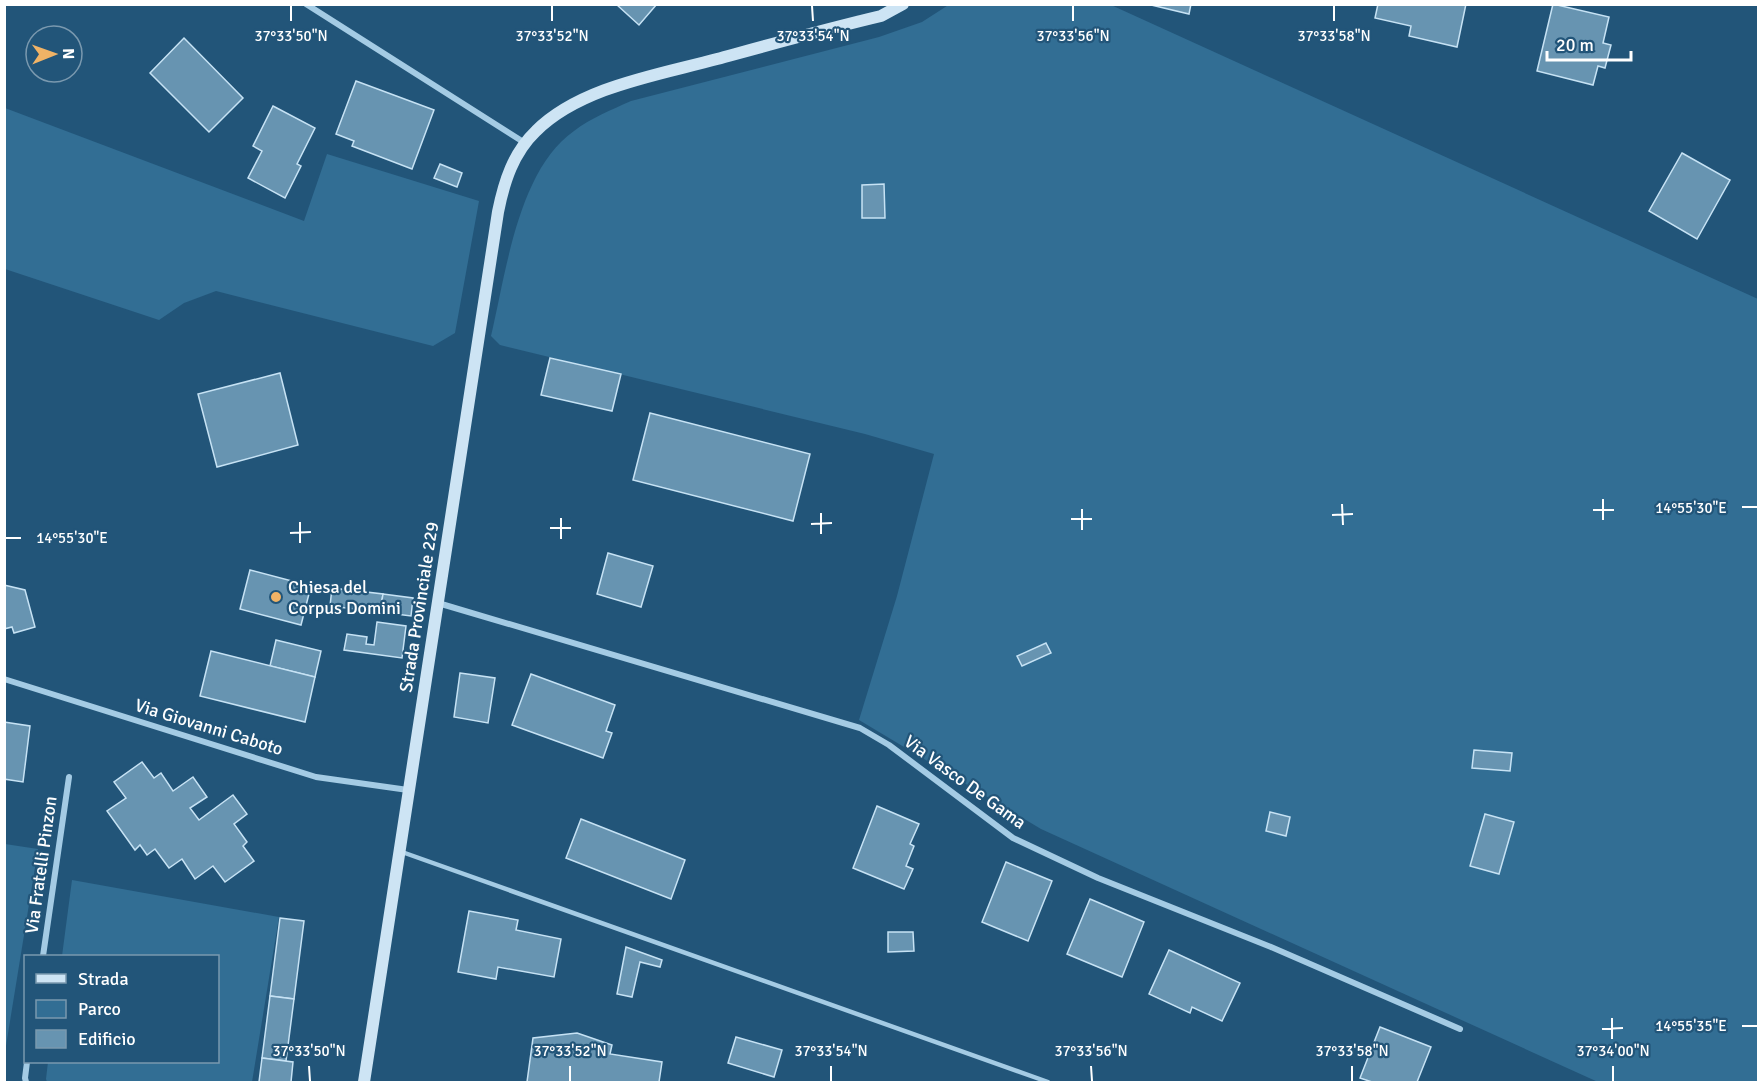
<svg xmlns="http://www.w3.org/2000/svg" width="1763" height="1087" font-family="Signika,sans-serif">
<rect width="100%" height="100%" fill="#225579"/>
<g fill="#326e94">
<path d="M950 4 1111 5 1758 299V1082H1598L1041 829 859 720 897 596 934 454 865 434 500 345 491 336C506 273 518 170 574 131 591 118 611 110 631 101L879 37 922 22Z"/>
<polygon points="5,108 304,221 327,154 479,201 455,333 433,346 216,291 184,303 159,320 5,269"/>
<polygon points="5,844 38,849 5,1052 4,844"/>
<polygon points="72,880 279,917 252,1082 47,1082 46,1079 48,1062 218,1062 218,956 62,956"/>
</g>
<g fill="#6794b1" stroke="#c6e2f4" stroke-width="1.5">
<polygon points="616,4 657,4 639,25"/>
<polygon points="1147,4 1191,4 1189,14"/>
<polygon points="1378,4 1466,4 1457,47 1409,36 1411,26 1375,18"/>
<polygon points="1553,4 1609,17 1603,43 1611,45 1605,68 1598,66 1593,85 1537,71"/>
<polygon points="184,38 243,98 209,132 150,73"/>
<polygon points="356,81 434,110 412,169 352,146 354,141 336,134"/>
<polygon points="273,106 315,128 297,164 301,166 285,198 248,178 262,151 253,146"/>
<polygon points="1682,153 1730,180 1697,239 1649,211"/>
<polygon points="440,164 462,173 457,187 434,178"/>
<polygon points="884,184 885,218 862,218 862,185"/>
<polygon points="550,358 621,374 612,411 541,395"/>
<polygon points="280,373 298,445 217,467 198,394"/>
<polygon points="650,413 810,454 793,521 633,480"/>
<polygon points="608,553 653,566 641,607 597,594"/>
<polygon points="250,570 311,586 301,625 240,609"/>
<polygon points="4,585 25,590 35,627 14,633 12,627 4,629"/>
<polygon points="332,588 383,594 380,612 330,606"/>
<polygon points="383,594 413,598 411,616 380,612"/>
<polygon points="377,622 406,626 402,658 344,650 347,634 367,637 366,644 374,645"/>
<polygon points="276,640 321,651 315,677 270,666"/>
<polygon points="1046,643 1051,653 1022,666 1017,656"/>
<polygon points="211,651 315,677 305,722 200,696"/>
<polygon points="460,673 495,678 488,723 454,717"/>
<polygon points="531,674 615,705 606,731 612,733 603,758 512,725"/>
<polygon points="4,722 30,726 23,782 4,779"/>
<polygon points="1474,750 1512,753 1510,771 1472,768"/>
<polygon points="142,762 154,778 161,773 173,791 193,777 207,797 190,808 199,820 233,795 247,814 234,824 247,842 243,846 254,861 225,882 213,866 195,879 182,859 169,868 155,849 147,855 140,845 135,850 107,811 126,798 114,782"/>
<polygon points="877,806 919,824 910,844 914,846 906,866 913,869 904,889 853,868"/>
<polygon points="1270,812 1290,817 1286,836 1266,831"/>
<polygon points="1485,814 1514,822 1499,874 1470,866"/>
<polygon points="581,819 685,860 671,899 566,858"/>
<polygon points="1006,862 1052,881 1028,941 982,922"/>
<polygon points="1090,899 1144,922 1122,977 1067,954"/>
<polygon points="469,911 518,920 516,930 561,939 554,977 498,967 496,979 458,972"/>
<polygon points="280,918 304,921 294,999 270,996"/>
<polygon points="888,932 913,932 914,951 888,952"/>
<polygon points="626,947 662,960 660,967 640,962 632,997 617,994"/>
<polygon points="1169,950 1240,983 1222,1021 1192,1007 1190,1013 1149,994"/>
<polygon points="270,996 294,999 286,1061 262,1058"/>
<polygon points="1380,1027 1431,1047 1417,1082 1372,1082 1360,1078"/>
<polygon points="577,1033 612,1045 610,1054 662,1062 659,1082 527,1082 533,1038"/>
<polygon points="736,1037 782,1050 774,1077 728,1063"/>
<polygon points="262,1058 293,1062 291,1082 259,1082"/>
</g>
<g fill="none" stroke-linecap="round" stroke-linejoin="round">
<polyline stroke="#a4cbe4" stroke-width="4.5" points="402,852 1048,1082"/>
<g stroke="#a4cbe4" stroke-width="6">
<polyline points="306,4 525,143"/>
<polyline points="438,603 860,728 889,745 1013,838 1098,878 1271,947 1460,1029"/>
<polyline points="4,679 316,777 408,790"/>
<polyline points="43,956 69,777"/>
<polyline points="26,1082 25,1078 27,1062"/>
</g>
<path stroke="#cde4f4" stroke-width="12" d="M364 1082 498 212C504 182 513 153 536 131 580 87 658 75 717 59 772 44 826 29 881 16L903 4"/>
</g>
<path fill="none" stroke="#fff" stroke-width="2" d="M291 6V21M552 6V21M812 6 813 21M1073 6V21M1334 6V21M1603 499V520M1342 504 1343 525M1742 507H1757M1082 509V530M1593 510H1614M821 513V534M1332 515 1353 514M561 518V539M1071 519H1092M300 522V543M811 524 832 523M550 528H571M290 533 311 532M6 538H21M1612 1018V1039M1742 1026H1757M1602 1029 1623 1028M309 1066 310 1081M570 1066V1081M831 1066V1081M1091 1066 1092 1081M1352 1066V1081M1613 1066V1081"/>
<circle fill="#f0b366" stroke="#225579" stroke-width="2" cx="276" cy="597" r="6"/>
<g text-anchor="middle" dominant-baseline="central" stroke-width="4.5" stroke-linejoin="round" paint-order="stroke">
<g font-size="18" fill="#fff" stroke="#225579" text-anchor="start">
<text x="288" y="587">Chiesa del<tspan x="288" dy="21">Corpus Domini</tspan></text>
</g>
<g font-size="18" fill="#fff" stroke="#225579">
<text transform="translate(419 607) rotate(-81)">Strada Provinciale 229</text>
<text transform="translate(209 727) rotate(17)">Via Giovanni Caboto</text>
<text transform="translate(965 782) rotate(36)">Via Vasco De Gama</text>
<text transform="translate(41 865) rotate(-82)">Via Fratelli Pinzon</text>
</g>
</g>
<g font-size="15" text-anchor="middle" fill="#fff" stroke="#225579" stroke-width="4.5" stroke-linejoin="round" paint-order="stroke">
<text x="291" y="41">37°33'50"N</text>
<text x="552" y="41">37°33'52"N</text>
<text x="813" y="41">37°33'54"N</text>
<text x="1073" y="41">37°33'56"N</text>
<text x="1334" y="41">37°33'58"N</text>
<text x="1691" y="513">14°55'30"E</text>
<text x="72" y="543">14°55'30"E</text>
<text x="1691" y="1031">14°55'35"E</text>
<text x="309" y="1056">37°33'50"N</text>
<text x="570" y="1056">37°33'52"N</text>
<text x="831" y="1056">37°33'54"N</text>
<text x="1091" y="1056">37°33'56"N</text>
<text x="1352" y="1056">37°33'58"N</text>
<text x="1613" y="1056">37°34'00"N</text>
</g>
<rect width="1763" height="1087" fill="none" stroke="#ffffff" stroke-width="12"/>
<rect x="24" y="955" width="195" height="108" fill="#225579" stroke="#7a99af" stroke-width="1.5"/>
<rect x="36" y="974" width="30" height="9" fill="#cde4f4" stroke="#7a99af" stroke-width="1.5"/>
<text x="78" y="985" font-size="18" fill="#ffffff">Strada</text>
<rect x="36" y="1000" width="30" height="18" fill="#326e94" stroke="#7a99af" stroke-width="1.5"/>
<text x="78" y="1015" font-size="18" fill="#ffffff">Parco</text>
<rect x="36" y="1030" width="30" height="18" fill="#6794b1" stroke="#7a99af" stroke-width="1.5"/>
<text x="78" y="1045" font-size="18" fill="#ffffff">Edificio</text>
<g transform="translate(54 54) rotate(89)"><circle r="28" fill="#225579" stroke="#7a99af" stroke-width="1.5"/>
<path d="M0-4.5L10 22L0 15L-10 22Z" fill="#f0b366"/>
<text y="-9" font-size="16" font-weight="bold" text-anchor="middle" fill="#ffffff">N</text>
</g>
<path d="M1547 51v9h84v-9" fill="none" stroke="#ffffff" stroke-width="3"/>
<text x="1556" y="51" font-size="18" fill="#ffffff" stroke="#225579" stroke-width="4.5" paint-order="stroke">20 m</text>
</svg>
